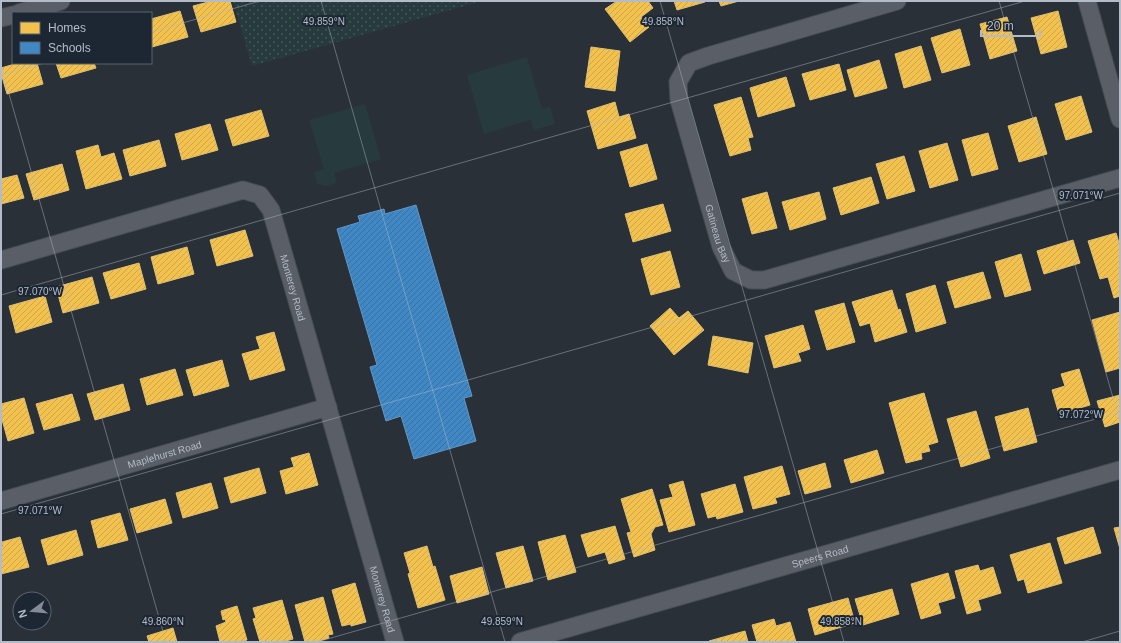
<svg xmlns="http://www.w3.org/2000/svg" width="1121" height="643" font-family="Helvetica,sans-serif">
<defs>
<pattern id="park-dots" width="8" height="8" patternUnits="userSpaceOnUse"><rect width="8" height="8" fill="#273a3e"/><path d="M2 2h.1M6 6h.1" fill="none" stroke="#445559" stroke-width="1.8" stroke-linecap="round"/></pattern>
<pattern id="homes-hatch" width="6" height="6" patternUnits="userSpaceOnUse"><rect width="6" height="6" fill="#f2c14e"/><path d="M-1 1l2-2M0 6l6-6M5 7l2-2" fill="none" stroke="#cca64a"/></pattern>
<pattern id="schools-hatch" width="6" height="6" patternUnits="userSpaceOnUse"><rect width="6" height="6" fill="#3f88c5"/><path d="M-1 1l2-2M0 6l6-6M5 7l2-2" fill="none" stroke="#3c709c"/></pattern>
</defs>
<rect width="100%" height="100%" fill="#2a3038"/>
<polygon fill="url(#park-dots)" points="233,1 482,1 252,66"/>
<g fill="#273a3e">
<polygon points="527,57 542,109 550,107 555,124 534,130 530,120 484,134 467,75"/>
<polygon points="365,104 381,159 334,173 337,183 325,186 317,183 314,172 324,169 309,120"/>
</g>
<g fill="url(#homes-hatch)" stroke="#dfc073">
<polygon points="212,1 230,1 236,22 201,32 193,6"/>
<polygon points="617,1 648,1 653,8 641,17 649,27 630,42 605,9"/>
<polygon points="674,1 705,1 705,2 677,10"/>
<polygon points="719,1 739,1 721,6"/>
<polygon points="180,11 188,37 152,47 151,43 151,19"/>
<polygon points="1058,11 1067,47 1041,54 1031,18"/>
<polygon points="1007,17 1017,51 990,59 980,24"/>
<polygon points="960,29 970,65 942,73 931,38"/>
<polygon points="921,46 931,80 904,88 895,54"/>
<polygon points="591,47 620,51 615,91 585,87"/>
<polygon points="879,60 887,88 855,97 847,70"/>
<polygon points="18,63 37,63 43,84 7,94 1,73 1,68"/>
<polygon points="56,63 94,63 96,68 61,78"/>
<polygon points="839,64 846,90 810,100 802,74"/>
<polygon points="786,77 795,106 758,117 750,88"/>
<polygon points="1081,96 1092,132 1066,140 1055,104"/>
<polygon points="741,97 753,137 748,138 751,150 730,156 714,105"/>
<polygon points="615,102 619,117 629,114 636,138 598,149 587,111"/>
<polygon points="261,110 269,136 233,146 225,120"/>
<polygon points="1036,117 1047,154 1019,162 1008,126"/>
<polygon points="210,124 218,150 182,160 175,134"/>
<polygon points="988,133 998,169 972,176 962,140"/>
<polygon points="159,140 166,166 130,176 123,150"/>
<polygon points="947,143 958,180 930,188 919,151"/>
<polygon points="647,144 657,179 630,187 620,152"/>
<polygon points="98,145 101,157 114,153 122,179 86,189 76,151"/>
<polygon points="904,156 915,191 887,199 876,164"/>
<polygon points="62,164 69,190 34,200 26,174"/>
<polygon points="17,175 24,198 1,204 1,179"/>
<polygon points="871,177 879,203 841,215 833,188"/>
<polygon points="767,192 777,228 752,234 742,199"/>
<polygon points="819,192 826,219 790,230 782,202"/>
<polygon points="663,204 671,231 633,242 625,214"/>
<polygon points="245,230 253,256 217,266 210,240"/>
<polygon points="1116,233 1120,246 1120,296 1114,298 1108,277 1100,279 1088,241"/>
<polygon points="1073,240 1080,263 1044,274 1037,251"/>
<polygon points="187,247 194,274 158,284 151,257"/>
<polygon points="670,251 680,287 651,295 641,259"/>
<polygon points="1021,254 1031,290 1005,297 995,262"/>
<polygon points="139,263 146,289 111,299 103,273"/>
<polygon points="983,272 991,298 955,308 947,282"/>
<polygon points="92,277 99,303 63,313 56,287"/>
<polygon points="935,285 946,323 916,332 906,294"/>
<polygon points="892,290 898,310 900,309 907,332 875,342 870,323 860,326 852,302"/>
<polygon points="45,296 52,322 16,333 9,306"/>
<polygon points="844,303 855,342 827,350 815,311"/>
<polygon points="670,308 679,318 688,311 704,330 674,355 650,326"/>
<polygon points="1120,312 1120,368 1106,372 1092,320"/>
<polygon points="803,325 810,349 798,353 801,361 774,368 765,336"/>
<polygon points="274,332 285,370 250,380 242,354 260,349 256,337"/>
<polygon points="713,336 753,343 748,373 708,365"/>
<polygon points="222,360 229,386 194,396 186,370"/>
<polygon points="175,369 183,395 147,405 140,379"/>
<polygon points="1079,369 1090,405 1059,414 1052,390 1065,386 1061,374"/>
<polygon points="123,384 130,410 95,420 87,394"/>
<polygon points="924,393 938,442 928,445 930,451 921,453 922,459 906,463 889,403"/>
<polygon points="72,394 80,420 44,430 36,404"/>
<polygon points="1120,395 1120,422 1105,427 1097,401"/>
<polygon points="24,398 34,433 8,441 1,416 1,404"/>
<polygon points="1028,408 1037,442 1004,451 995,417"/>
<polygon points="976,411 990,458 961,467 947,419"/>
<polygon points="877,450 884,473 851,483 844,460"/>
<polygon points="309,453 318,485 286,494 280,471 294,467 291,458"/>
<polygon points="825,463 831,487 805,494 798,471"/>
<polygon points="782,466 790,494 775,498 777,503 753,509 744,477"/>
<polygon points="259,468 266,493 231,503 224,478"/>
<polygon points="683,481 695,525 669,532 660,500 673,497 669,485"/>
<polygon points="211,483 218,508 183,518 176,493"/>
<polygon points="735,484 743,512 717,519 716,516 708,518 701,494"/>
<polygon points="652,489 663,525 655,527 651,534 655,550 634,557 627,533 631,532 621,499"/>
<polygon points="165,499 172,523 137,533 130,509"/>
<polygon points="120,513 128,540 98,548 91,521"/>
<polygon points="615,526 625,559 609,564 605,552 588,557 581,535"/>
<polygon points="1093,527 1101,553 1065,564 1057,538"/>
<polygon points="1120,527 1120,549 1114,528"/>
<polygon points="76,530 83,555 48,565 41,540"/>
<polygon points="565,535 576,572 548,580 538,542"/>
<polygon points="20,537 29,567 1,574 1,547 3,546 2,542"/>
<polygon points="1050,543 1062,583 1028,593 1024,579 1018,581 1010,555"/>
<polygon points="427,546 433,567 435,566 445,600 418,608 408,574 410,573 404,553"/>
<polygon points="523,546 533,581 506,588 496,553"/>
<polygon points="978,565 980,571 993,567 1001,593 978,600 981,610 967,614 955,571"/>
<polygon points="482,567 489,594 457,603 450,576"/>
<polygon points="948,573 955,598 938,603 941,613 921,619 911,584"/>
<polygon points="355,583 366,622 351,626 351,624 342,626 332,590"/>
<polygon points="892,589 899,614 863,625 855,599"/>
<polygon points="323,597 333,634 328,635 329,638 315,642 305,642 295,605"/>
<polygon points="848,598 855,623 815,635 808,609"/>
<polygon points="282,600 293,639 282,642 260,642 253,619 256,618 253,608"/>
<polygon points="237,606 247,640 238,642 220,642 216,626 226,622 225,619 223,620 221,611"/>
<polygon points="774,619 776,626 790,622 796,642 757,642 752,625"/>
<polygon points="173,628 177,642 149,642 147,636"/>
<polygon points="745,631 748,642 709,642 709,641"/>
</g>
<polygon fill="url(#schools-hatch)" stroke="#6298c6" points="416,205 472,396 464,398 476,441 414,459 401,416 386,421 370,367 377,365 337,229 360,222 358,216 384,209 385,214"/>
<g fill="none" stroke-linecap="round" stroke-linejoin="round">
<defs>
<g id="minor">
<path id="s1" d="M897 1 708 56 689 63 678 82 679 100 721 247 733 271 751 280H764L1120 178"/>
<polyline points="1087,1 1120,119"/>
<polyline points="19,13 61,1"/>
<polyline points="1,18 13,15"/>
<path id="s2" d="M1 260 243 190 260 195 271 210 395 642"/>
<path id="s3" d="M1 501 328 407"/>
<path id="s4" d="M520 642 1120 470"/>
</g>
</defs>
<use href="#minor" stroke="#484c53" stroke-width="19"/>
<use href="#minor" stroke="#5a5e66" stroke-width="17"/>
</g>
<path fill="none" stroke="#b4bcc9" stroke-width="1" stroke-opacity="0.45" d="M321 1 505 642M660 1 844 642M999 1 1120 422M151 32 260 1M1 66 166 642M1 75 44 63M1 295 1025 1M1 514 1120 193M317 642 1120 412M1082 642 1120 631"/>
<g text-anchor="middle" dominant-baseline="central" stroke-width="4" stroke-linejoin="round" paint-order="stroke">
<g font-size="10" fill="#b4bcc9" stroke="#1d2633">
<text stroke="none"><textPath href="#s1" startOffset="396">Gatineau Bay</textPath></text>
<text stroke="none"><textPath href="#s2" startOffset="369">Monterey Road</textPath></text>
<text stroke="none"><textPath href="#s3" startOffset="170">Maplehurst Road</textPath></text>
<text stroke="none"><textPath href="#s4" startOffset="312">Speers Road</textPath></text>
<text stroke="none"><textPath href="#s2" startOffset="693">Monterey Road</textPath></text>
</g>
</g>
<g font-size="10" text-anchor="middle" fill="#b4bcc9" stroke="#1d2633" stroke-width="4" stroke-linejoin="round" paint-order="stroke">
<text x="324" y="25">49.859°N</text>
<text x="663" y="25">49.858°N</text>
<text x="1081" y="199">97.071°W</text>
<text x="40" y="295">97.070°W</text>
<text x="1081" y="418">97.072°W</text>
<text x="40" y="514">97.071°W</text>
<text x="163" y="625">49.860°N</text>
<text x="502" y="625">49.859°N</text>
<text x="841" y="625">49.858°N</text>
</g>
<rect width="1121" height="643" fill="none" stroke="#b4bcc9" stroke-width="4"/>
<rect x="12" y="12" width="140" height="52" fill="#1d2633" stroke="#59626f"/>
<rect x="20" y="22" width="20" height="12" fill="#f2c14e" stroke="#59626f"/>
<text x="48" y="32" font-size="12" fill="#b4bcc9">Homes</text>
<rect x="20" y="42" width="20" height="12" fill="#3f88c5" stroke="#59626f"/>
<text x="48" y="52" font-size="12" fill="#b4bcc9">Schools</text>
<g transform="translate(32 611) rotate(254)"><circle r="19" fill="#1d2633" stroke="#59626f"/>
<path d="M0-3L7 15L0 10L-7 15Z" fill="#848b96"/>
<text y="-6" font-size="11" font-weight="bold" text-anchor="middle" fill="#b4bcc9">N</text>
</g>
<path d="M981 30v6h59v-6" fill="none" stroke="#b4bcc9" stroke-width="2"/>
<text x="987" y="30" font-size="12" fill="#b4bcc9" stroke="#1d2633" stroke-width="3" paint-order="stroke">20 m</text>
</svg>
